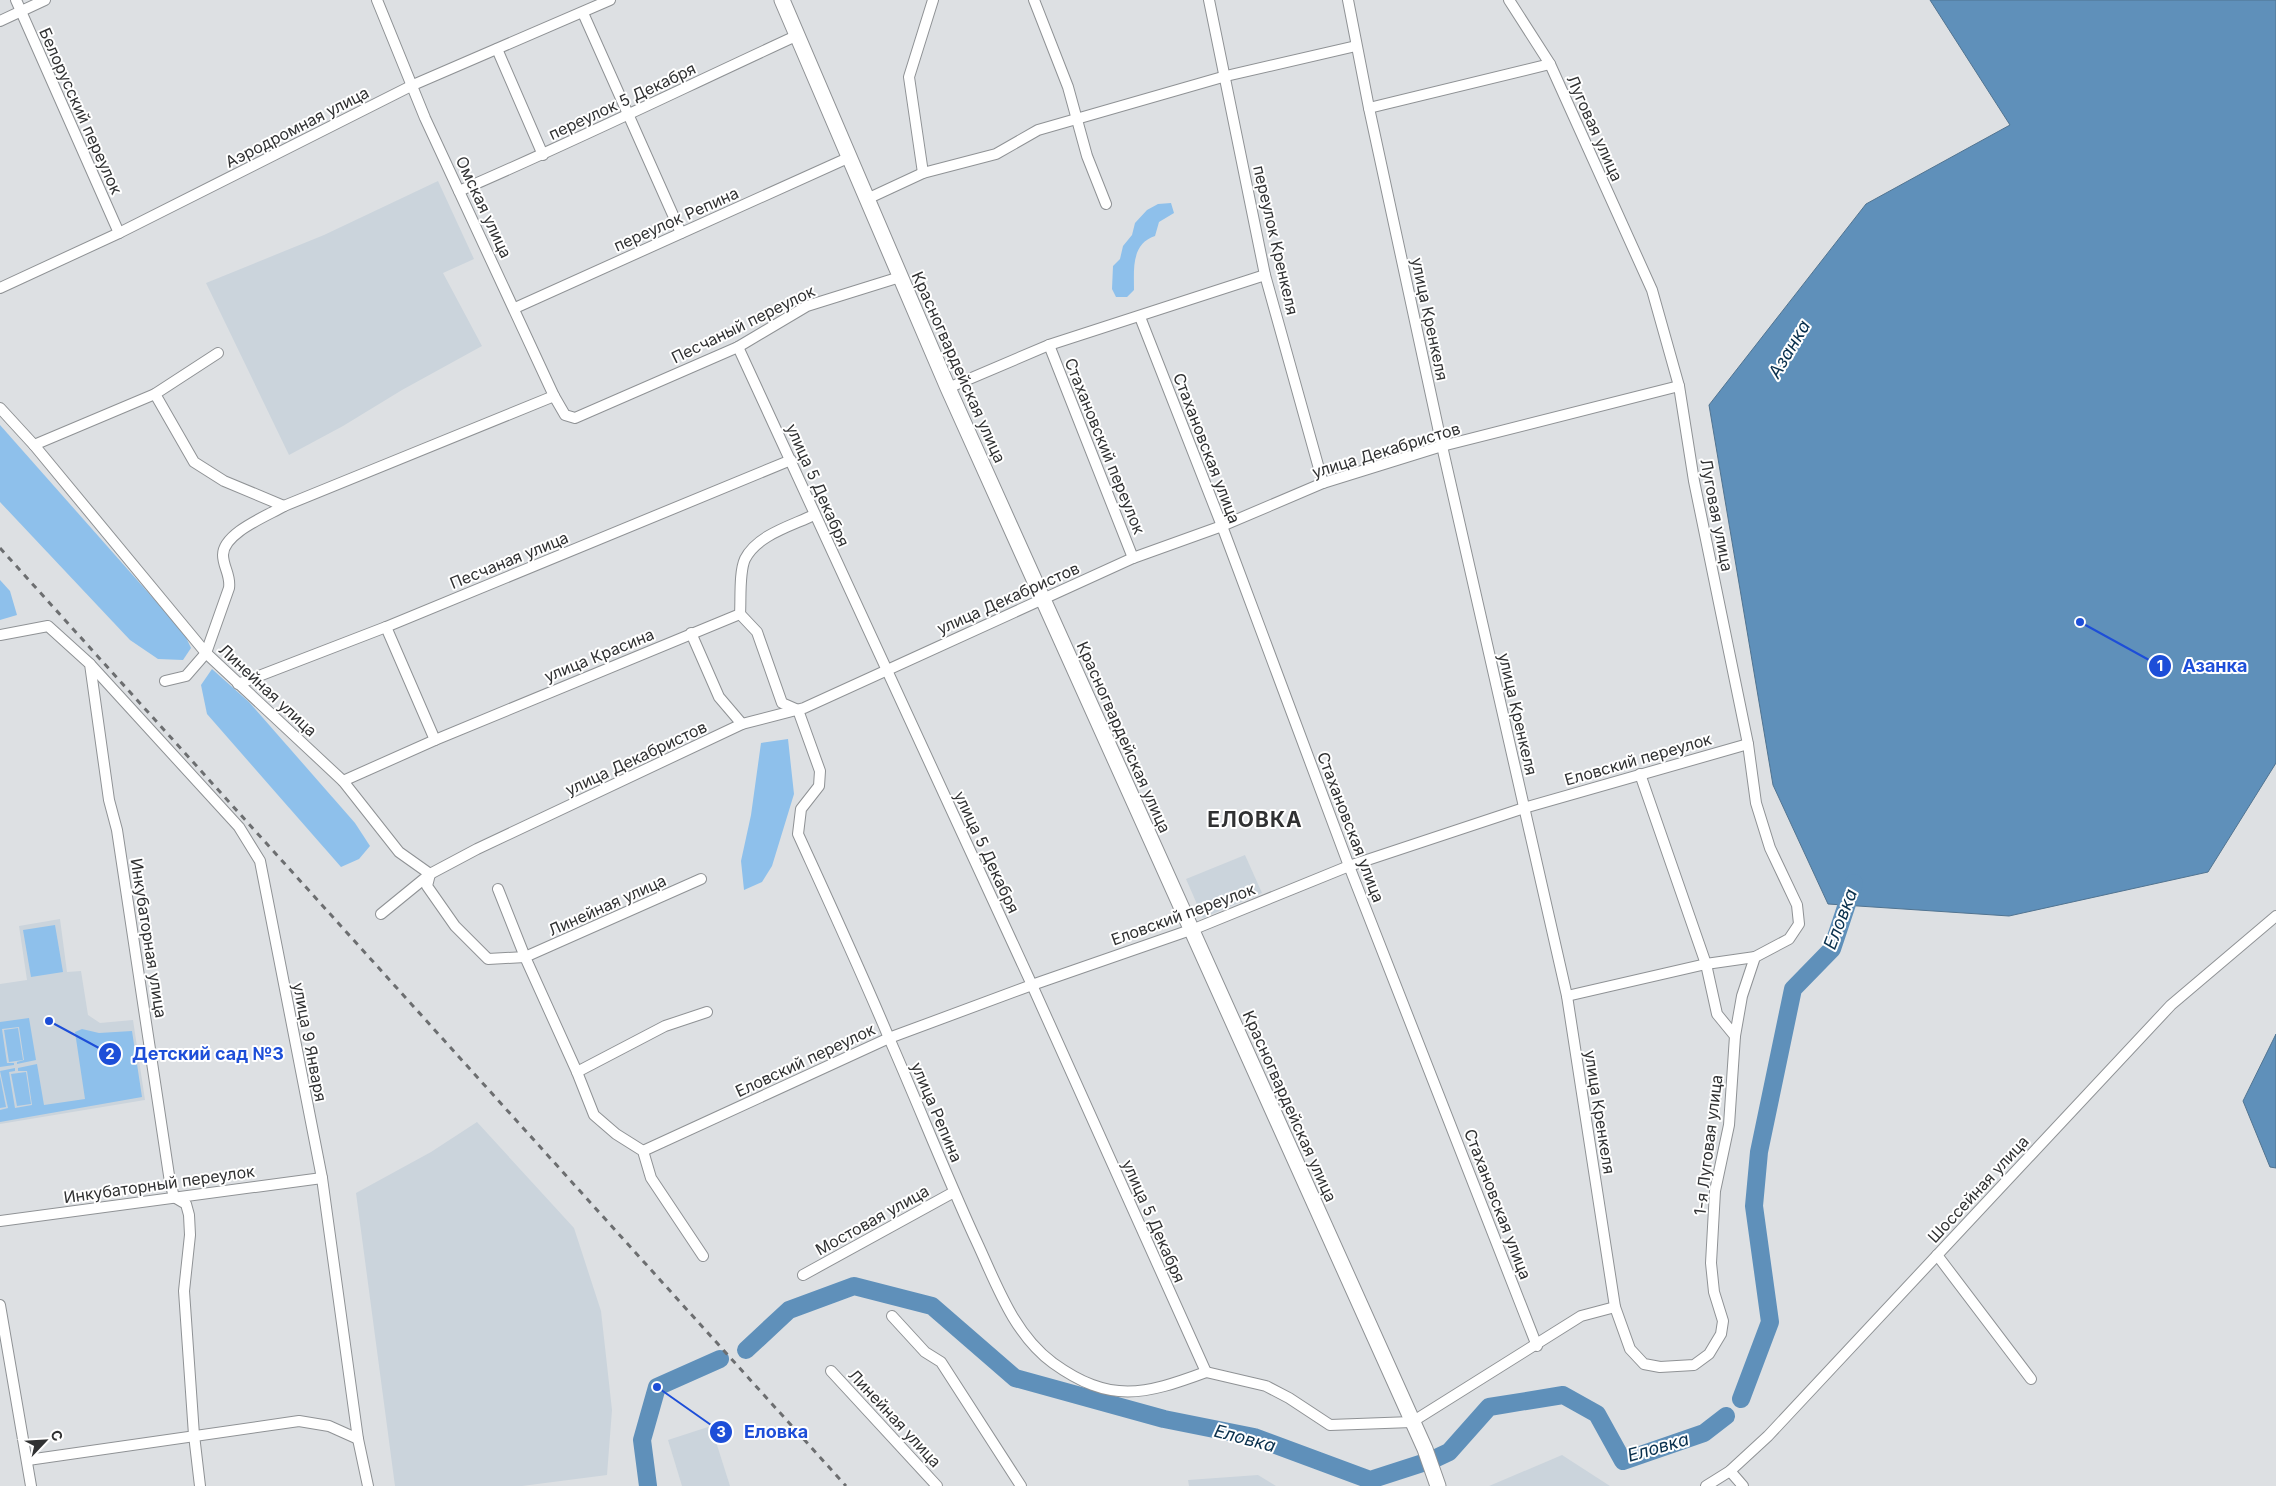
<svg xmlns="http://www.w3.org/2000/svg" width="2276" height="1486" font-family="Inter,sans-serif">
<rect width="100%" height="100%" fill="#dde0e3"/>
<g fill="#cbd4dc">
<polygon points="438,181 474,259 443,273 482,346 402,390 343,426 289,455 206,283 324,235"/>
<polygon points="1245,855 1262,893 1203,918 1186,879"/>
<polygon points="60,919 67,972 81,971 88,1015 100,1023 133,1020 145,1100 0,1124 0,984 27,980 19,926"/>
<polygon points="477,1122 574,1228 601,1311 612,1410 607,1475 522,1486 395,1486 356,1193 431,1152"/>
<polygon points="711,1426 730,1486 682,1486 668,1440"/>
<polygon points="1562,1455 1610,1486 1489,1486"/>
<polygon points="1258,1475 1276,1486 1189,1486 1188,1480"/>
</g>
<g fill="#8ec0eb">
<path d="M1171 203 1174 213 1159 222 1155 236C1131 244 1134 269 1134 290L1127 297H1116L1112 289 1113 266 1120 259 1123 246 1132 235 1135 223 1147 210 1158 204Z"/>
<polygon points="0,425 184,633 191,648 183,660 158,659 130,640 0,502"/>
<polygon points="0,580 10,591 17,615 0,620"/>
<polygon points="212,669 249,702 355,823 370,846 359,859 341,867 207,714 201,685"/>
<polygon points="788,739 794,794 772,866 762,882 744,890 741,861 751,815 761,743"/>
<polygon points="55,925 63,972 31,977 23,930"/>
<polygon points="29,1018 36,1060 17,1064 17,1062 24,1060 19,1027 2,1029 7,1063 14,1063 14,1065 0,1067 0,1022"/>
<polygon points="18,1028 23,1060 9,1062 4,1030"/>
<polygon points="82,1029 99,1033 132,1031 142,1097 0,1122 0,1110 8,1108 0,1071 15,1068 15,1071 9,1072 15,1108 32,1105 27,1071 18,1071 18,1068 37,1064 44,1105 85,1099 75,1032"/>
<polygon points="26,1072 31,1104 17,1106 11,1074"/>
<polygon points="0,1076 6,1107 0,1108"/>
</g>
<g fill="#5f90ba" stroke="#517491">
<polygon points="1930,0 2276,0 2276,763 2208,872 2009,916 1828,904 1773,785 1709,405 1866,204 2010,125"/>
<polygon points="2276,1034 2276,1168 2270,1167 2243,1101"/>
</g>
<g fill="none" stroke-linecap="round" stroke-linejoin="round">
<g stroke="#5f90ba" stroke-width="18">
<polyline points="746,1350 789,1310 854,1286 932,1306 1015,1378 1164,1419 1254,1437 1370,1480 1432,1460 1449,1452 1489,1407 1563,1395 1597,1414 1623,1461 1704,1433 1726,1416"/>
<polyline points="1741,1399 1770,1322 1754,1206 1759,1152 1793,989 1832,949 1854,883"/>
<polyline points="648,1486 642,1440 657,1387 720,1359"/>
</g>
<defs>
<g id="street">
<polyline points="16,0 119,233"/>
<polyline points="377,0 425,118 554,396 565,415 575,418 738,347 807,306 900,277"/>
<polyline points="1034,0 1068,87 1087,156 1106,204"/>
<polyline points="1209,0 1265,275 1323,483"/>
<polyline points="1348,0 1369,108 1442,446 1567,996 1615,1307 1630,1349 1644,1364 1660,1367 1694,1365 1709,1354 1721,1334 1723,1321 1714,1292 1711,1263 1715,1191 1729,1125 1735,1036 1717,1014 1706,964 1640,774"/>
<polyline points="1509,0 1550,64 1652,290 1679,386 1694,481 1748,744 1756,803 1770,848 1797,905 1799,924 1789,939 1755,957 1742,996 1735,1036"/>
<polyline points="583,13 681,233"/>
<polyline points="0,21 45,0"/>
<polyline points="497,49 543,155"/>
<polyline points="1369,108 1550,64"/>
<polyline points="923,173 909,77 933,0"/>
<path d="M459 191C573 142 685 87 798 35"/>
<polyline points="867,199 923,173 996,154 1038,130 1226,76 1356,46"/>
<polyline points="0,288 119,233 413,85 610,0"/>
<polyline points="515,308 850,157"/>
<polyline points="1140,317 1222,526 1349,866 1537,1346"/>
<polyline points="1049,345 1133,558"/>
<polyline points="738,347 1032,985 1206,1372"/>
<polyline points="948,388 1049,345 1265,275"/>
<path d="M155 394 194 462 224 481 284 506C267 516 223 533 223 555 223 567 231 575 229 588L206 653 186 676 165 681"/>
<polyline points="0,408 34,445 206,653 343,781 399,852 430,874 427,886 455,926 488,959 525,957 577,1072 594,1115 616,1134 643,1151 651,1178 703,1256"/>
<polyline points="34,445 155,394 218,353"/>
<polyline points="284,506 554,396"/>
<path d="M740 614 757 632 782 703 798 710 820 771 819 786 801 809 798 834C829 902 860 969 889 1038 918 1104 944 1170 974 1236 995 1280 1012 1333 1053 1363 1110 1404 1144 1395 1206 1372"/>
<polyline points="386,627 435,740"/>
<polyline points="691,633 719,697 742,724"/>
<polyline points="0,635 48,626 90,664 109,800 117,830 170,1182 174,1197 186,1204 189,1215 190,1235 184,1291 194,1435 200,1486"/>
<polyline points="90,664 239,827 260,861 322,1178 358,1439 368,1486"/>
<polyline points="238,684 386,627 791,460"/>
<path d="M343 781 435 740 740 614C741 599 739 572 745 559 757 535 791 526 814 515"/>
<polyline points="498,889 525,957 701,879"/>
<polyline points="381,914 430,874 477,849 742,724 804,708 1133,558 1222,526 1323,483 1442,446 1679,386"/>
<polyline points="1567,996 1706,964 1755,957"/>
<polyline points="577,1072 665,1026 707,1012"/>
<polyline points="643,1151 889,1038 1032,985 1199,927 1349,866 1524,808 1748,744"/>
<polyline points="0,1221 322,1178"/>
<polyline points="1937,1255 2031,1379"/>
<polyline points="803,1275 954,1192"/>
<polyline points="0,1305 31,1486"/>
<polyline points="892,1316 925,1352 941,1362 1021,1486"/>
<polyline points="831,1371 937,1486"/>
<polyline points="1206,1372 1266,1386 1289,1398 1330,1425 1412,1422 1581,1316 1615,1307"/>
<polyline points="28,1460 299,1421 329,1426 358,1439"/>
<polyline points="1730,1471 1743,1486"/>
<polyline points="1706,1486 1730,1471 1768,1436 2171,1005 2276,916"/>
</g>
<polyline id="secondary" points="782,0 948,388 1425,1449 1438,1486"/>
</defs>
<use href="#street" stroke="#8f9295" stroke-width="12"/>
<use href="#secondary" stroke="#8f9295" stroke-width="17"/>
<use href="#street" stroke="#fff" stroke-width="10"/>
<use href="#secondary" stroke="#fff" stroke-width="15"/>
<polyline stroke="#6c6e70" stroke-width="3" stroke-dasharray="6 6" stroke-linecap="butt" points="0,548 846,1486"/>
</g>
<g text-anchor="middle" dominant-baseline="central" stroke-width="4" stroke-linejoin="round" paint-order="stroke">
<g font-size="16" fill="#303132" stroke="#fff">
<text transform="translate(622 101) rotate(-25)">переулок 5 Декабря</text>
<text transform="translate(81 111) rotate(66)">Белорусский переулок</text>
<text transform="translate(297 127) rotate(-27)">Аэродромная улица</text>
<text transform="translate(1595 128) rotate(66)">Луговая улица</text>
<text transform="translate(484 207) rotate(65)">Омская улица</text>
<text transform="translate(676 219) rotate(-24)">переулок Репина</text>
<text transform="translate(1276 240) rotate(77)">переулок Кренкеля</text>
<text transform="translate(1430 319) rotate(78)">улица Кренкеля</text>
<text transform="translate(743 324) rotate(-26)">Песчаный переулок</text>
<text transform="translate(959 367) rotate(66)">Красногвардейская улица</text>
<text transform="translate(1105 446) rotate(68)">Стахановский переулок</text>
<text transform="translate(1207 448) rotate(69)">Стахановская улица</text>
<text transform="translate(1386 450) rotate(-17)">улица Декабристов</text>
<text transform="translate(818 485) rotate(66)">улица 5 Декабря</text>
<text transform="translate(1717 515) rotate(79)">Луговая улица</text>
<text transform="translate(509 560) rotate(-22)">Песчаная улица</text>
<text transform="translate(1008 598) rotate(-24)">улица Декабристов</text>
<text transform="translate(599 655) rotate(-22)">улица Красина</text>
<text transform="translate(268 690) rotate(43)">Линейная улица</text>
<text transform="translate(1518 714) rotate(77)">улица Кренкеля</text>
<text transform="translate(1124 737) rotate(66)">Красногвардейская улица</text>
<text transform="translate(636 758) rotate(-25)">улица Декабристов</text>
<text transform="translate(1638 759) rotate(-16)">Еловский переулок</text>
<text transform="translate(1351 827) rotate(69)">Стахановская улица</text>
<text transform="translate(987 852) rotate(65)">улица 5 Декабря</text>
<text transform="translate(607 905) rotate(-24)">Линейная улица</text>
<text transform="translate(1183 914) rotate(-20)">Еловский переулок</text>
<text transform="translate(149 938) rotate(81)">Инкубаторная улица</text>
<text transform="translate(310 1042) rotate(79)">улица 9 Января</text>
<text transform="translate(805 1060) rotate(-25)">Еловский переулок</text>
<text transform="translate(1290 1106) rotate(66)">Красногвардейская улица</text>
<text transform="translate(937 1112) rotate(67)">улица Репина</text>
<text transform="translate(1600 1112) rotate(81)">улица Кренкеля</text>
<text transform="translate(1708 1145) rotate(-83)">1-я Луговая улица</text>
<text transform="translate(159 1184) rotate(-8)">Инкубаторный переулок</text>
<text transform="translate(1978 1189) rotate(-47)">Шоссейная улица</text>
<text transform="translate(1498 1204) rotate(69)">Стахановская улица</text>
<text transform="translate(872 1220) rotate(-29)">Мостовая улица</text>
<text transform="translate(1154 1221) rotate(66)">улица 5 Декабря</text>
<text transform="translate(895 1418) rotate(47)">Линейная улица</text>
</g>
<g font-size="18" font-style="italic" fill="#09304d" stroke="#fff">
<text transform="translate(1789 349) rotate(-59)">Азанка</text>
<text transform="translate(1840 919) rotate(-69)">Еловка</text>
<text transform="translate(1245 1438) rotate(15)">Еловка</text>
<text transform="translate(1658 1447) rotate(-16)">Еловка</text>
</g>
<g font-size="21" font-weight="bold" letter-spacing="1" fill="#303132" stroke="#fff">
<text x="1255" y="819">ЕЛОВКА</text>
</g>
</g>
<path fill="none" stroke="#1d4ed8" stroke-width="2" d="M2080 622L2160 666M49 1021L110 1054M657 1387L721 1432"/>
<g fill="#1d4ed8" stroke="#fff" stroke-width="2">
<circle cx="2080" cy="622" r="5"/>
<circle cx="49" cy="1021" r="5"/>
<circle cx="657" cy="1387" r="5"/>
<circle cx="2160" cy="666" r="12"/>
<circle cx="110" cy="1054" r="12"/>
<circle cx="721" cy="1432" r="12"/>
</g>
<g font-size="15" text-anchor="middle" font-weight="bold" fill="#fff">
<text x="2160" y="671">1</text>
<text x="110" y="1059">2</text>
<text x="721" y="1437">3</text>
</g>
<g font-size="18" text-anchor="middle" font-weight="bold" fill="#1d4ed8" stroke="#fff" stroke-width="4" stroke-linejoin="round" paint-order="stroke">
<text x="2215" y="672">Азанка</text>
<text x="208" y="1060">Детский сад №3</text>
<text x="776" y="1438">Еловка</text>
</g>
<g transform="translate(45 1441) rotate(65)" stroke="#ffffff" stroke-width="4" paint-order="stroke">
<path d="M0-4L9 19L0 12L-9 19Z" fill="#303132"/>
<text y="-8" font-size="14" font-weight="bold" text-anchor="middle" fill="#303132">С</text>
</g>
</svg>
